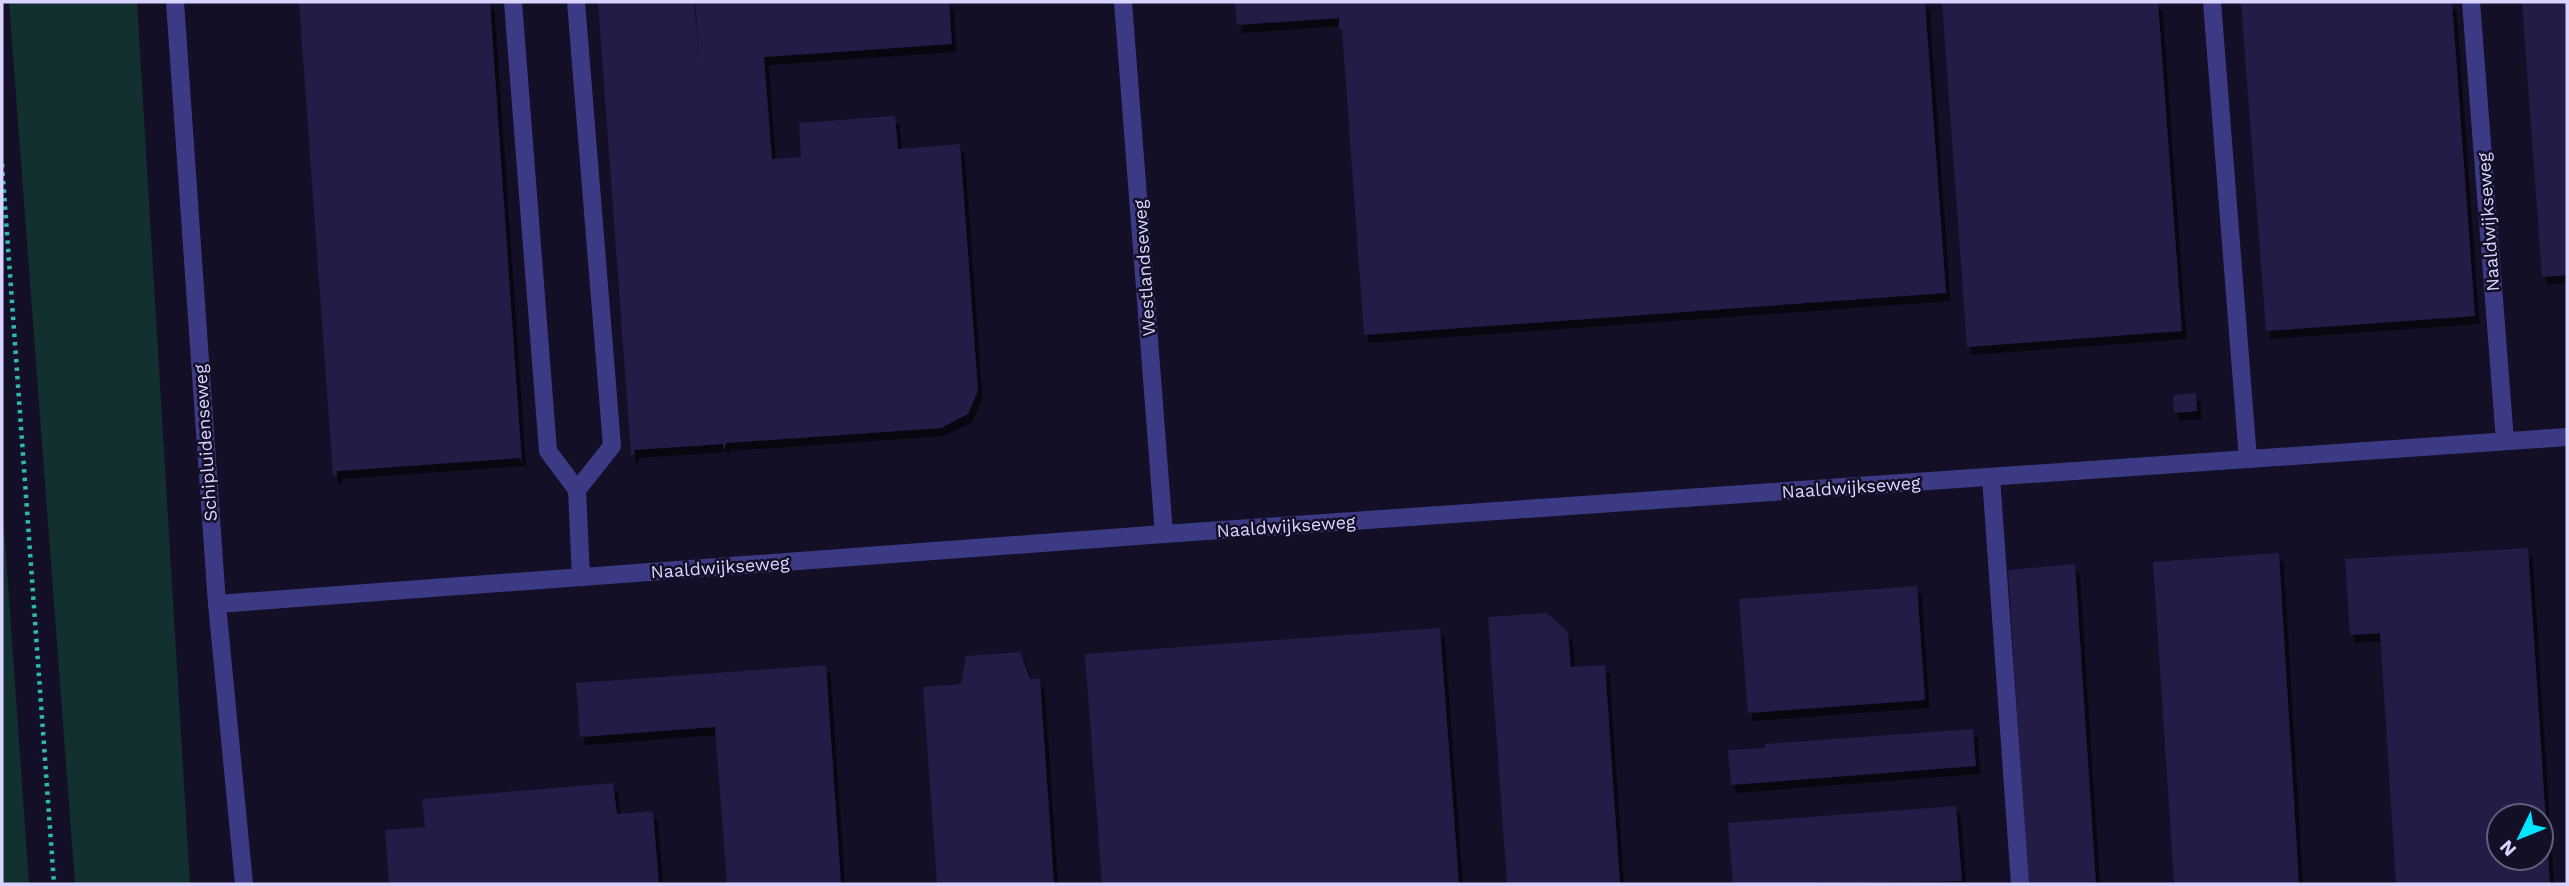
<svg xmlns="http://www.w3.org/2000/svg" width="2569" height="886" font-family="'Work Sans',sans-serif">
<defs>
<filter id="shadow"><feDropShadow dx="4.5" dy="8" stdDeviation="0" flood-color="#0009"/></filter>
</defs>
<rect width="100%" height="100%" fill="#130f26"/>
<g fill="#12302f">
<polygon points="9,2 137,2 190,884 75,884"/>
<polygon points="2,498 29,884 2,884"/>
</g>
<g fill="#241b47" fill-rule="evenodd" filter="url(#shadow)">
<polygon points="299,2 490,2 522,464 520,458 337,471 337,476 333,476"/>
<polygon points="598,2 694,2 700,62 695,2 949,2 952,44 764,57 772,159 801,157 799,123 895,116 898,149 960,144 978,391 968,414 941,428 726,443 724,450 723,444 634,450 634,455 631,455"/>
<polygon points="1235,2 1925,2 1946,293 1364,335 1342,29 1339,29 1339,18 1237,25"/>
<polygon points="1942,2 2158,2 2182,331 1967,347"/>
<polygon points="2241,2 2452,2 2475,316 2266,331"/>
<polygon points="2522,2 2567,2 2567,275 2542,277"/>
<polygon points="2196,393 2197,411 2174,413 2173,395"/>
<path d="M2528 548 2550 884H2396L2380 633 2350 635 2345 559ZM2499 816H2541V858H2499Z"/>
<polygon points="2279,553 2299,884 2174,884 2153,562"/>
<polygon points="2075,564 2096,884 2028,884 2008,570"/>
<polygon points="1917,586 1925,700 1748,713 1739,599"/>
<polygon points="1547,613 1568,632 1571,667 1605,665 1620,884 1507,884 1488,617"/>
<polygon points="1440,628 1459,884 1102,884 1085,654"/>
<polygon points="1020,652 1030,679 1040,679 1054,884 937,884 923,687 961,684 966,656"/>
<polygon points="826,665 841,884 727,884 715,727 580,737 576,683"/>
<polygon points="1973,729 1976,766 1731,785 1728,750 1765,748 1765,744"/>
<polygon points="613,783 617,814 653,811 659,884 389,884 385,830 425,827 422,799"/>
<polygon points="1956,806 1962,881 1733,884 1728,823"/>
</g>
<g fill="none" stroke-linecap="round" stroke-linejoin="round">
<polyline stroke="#2fb8b0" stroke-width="4.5" stroke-dasharray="3.5 5" stroke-linecap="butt" points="2,164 54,884"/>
<g stroke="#3d3a85" stroke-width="18">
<polyline points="513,2 548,451 577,490 581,577"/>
<polyline points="576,2 612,446 577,490"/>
<polyline points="2212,2 2248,459"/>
<polyline points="2471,2 2505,441"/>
<polyline points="1991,477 2020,884"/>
</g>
<g stroke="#3d3a85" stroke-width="18">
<polyline points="175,2 217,604 244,884"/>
<polyline points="1123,2 1164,534"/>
<polyline points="217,604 1164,534 2567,437"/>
</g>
</g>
<g text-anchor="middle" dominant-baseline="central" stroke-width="5" stroke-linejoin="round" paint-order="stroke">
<g font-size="18" fill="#d9d4ff" stroke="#130f26">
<text transform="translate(2488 222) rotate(-94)">Naaldwijkseweg</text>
<text transform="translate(1144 268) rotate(-94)">Westlandseweg</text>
<text transform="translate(205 443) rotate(-94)">Schipluidenseweg</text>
<text transform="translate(1851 487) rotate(-4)">Naaldwijkseweg</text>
<text transform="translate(1286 526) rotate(-4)">Naaldwijkseweg</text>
<text transform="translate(720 567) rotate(-4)">Naaldwijkseweg</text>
</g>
</g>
<rect width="2569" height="886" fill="none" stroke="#d9d4ff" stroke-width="7"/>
<g transform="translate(2520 837) rotate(227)"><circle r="33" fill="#130f26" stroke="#625e7d" stroke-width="2"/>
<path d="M0-5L12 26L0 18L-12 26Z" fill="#00e5ff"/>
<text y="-10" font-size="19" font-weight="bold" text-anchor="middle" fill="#d9d4ff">N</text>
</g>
</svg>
